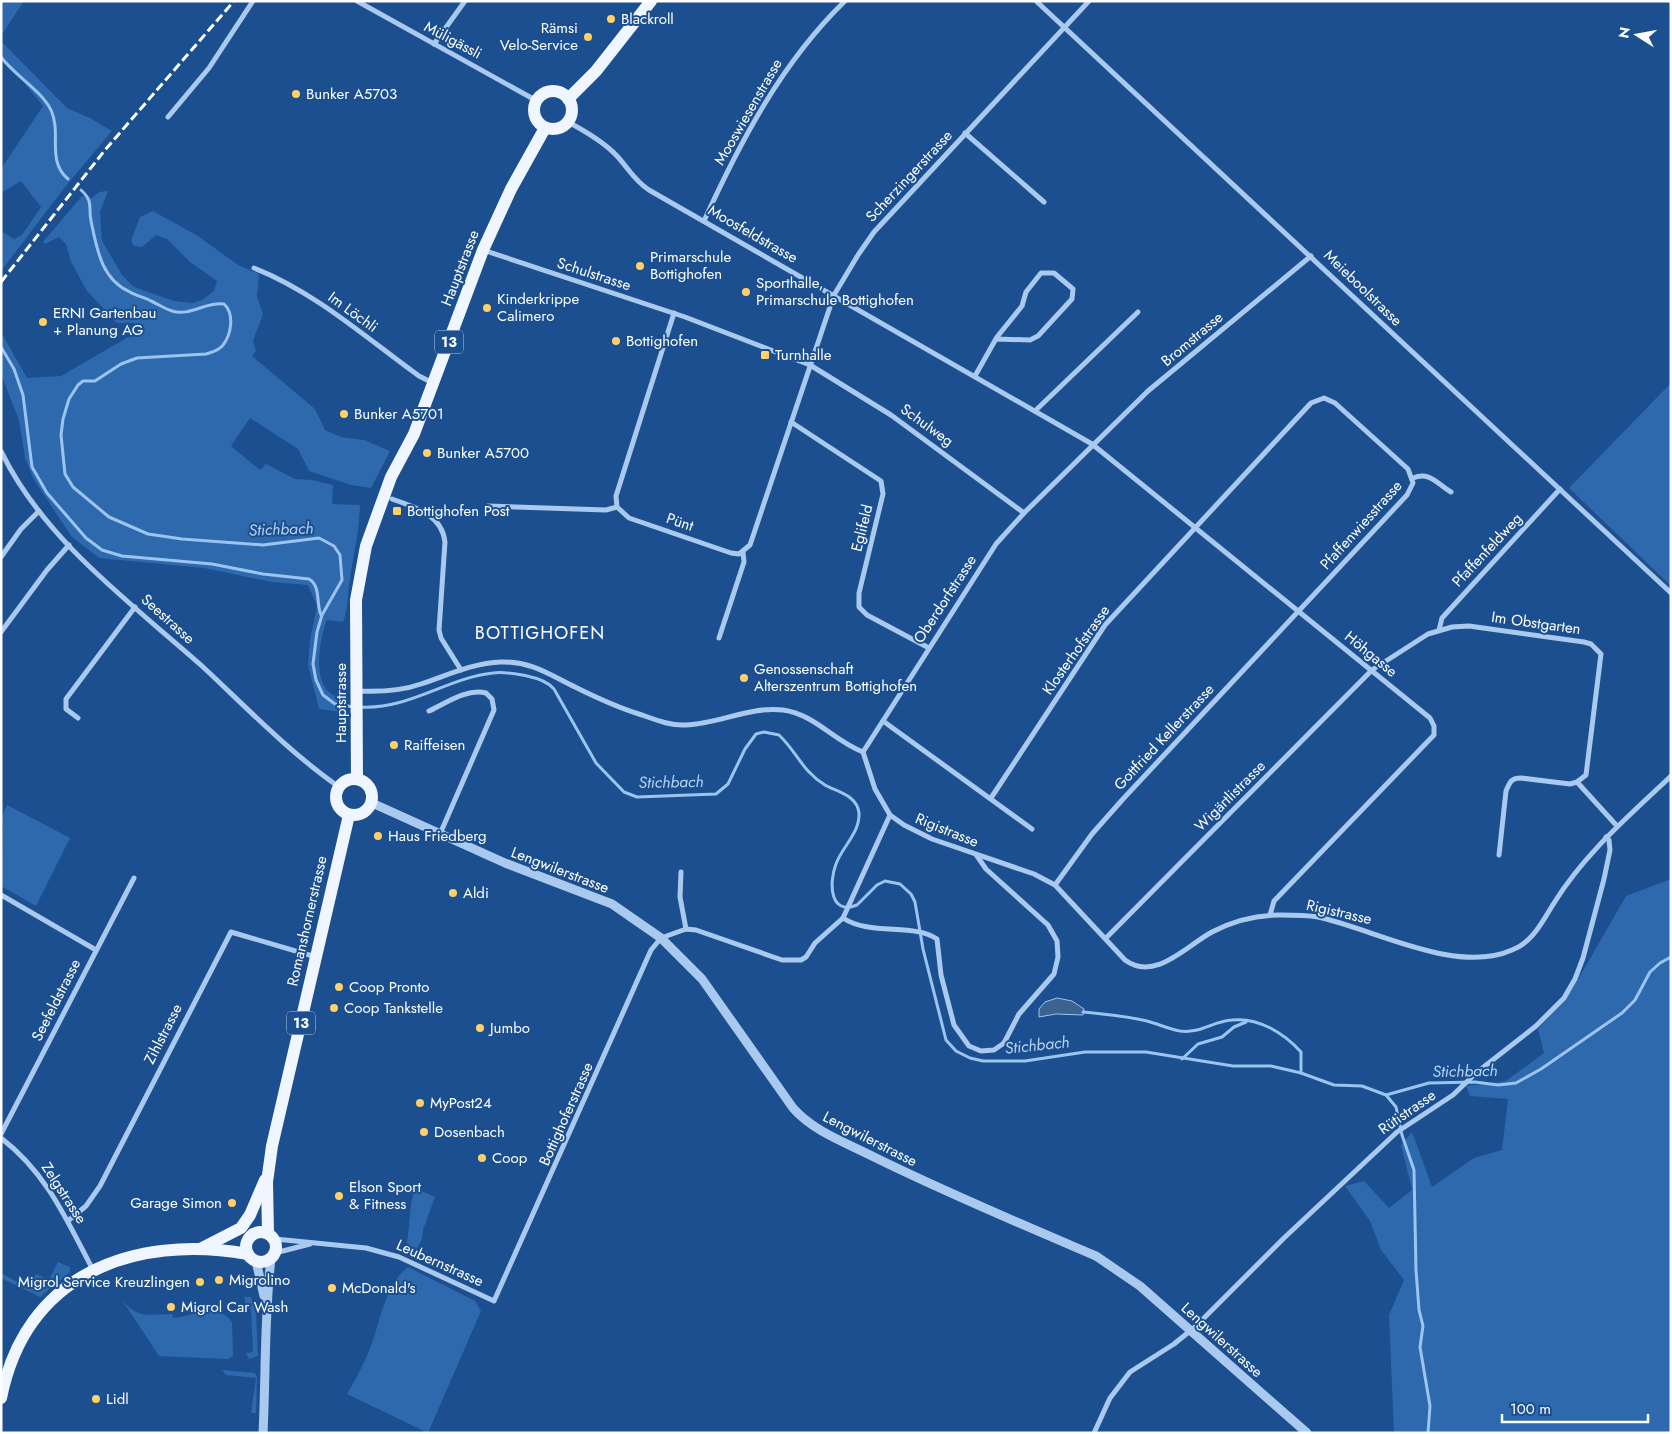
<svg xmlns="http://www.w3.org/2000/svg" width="1672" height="1434" font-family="Jost,sans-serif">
<rect width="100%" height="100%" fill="#1b4f8f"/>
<g fill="#2e69ad">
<polygon points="1,1 24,1 1,36"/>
<polygon points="1,41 67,108 90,118 112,131 65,187 1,271 1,231 14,239 22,235 41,207 21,181 1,193 1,169 43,106 1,54"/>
<path d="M108 191 100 212 102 241 122 275 134 287 174 301 192 303 202 300 214 291 217 281 190 262 167 239 156 235 142 247 134 246 131 241 140 217 153 211 198 236 238 265 259 274 257 296 263 314 253 341 256 351 252 356 315 409 325 430 341 437 364 440 390 451 371 488 351 485 309 471 298 449 250 418 231 446 260 470 266 464 295 479 312 480 333 485 332 504 360 505C359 533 354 552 350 579 347 594 349 608 343 622L327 620C318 643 309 698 346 698L347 713 319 709 308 665 310 640 317 606 308 585 272 582 204 568 99 558 71 536 33 478 25 458 19 420 1 374V332L27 378 61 376 137 332 134 323H117L87 291 71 262 66 244 59 237 45 244 43 242 82 196 92 198 99 192Z"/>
<polygon points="1671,383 1671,586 1569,488"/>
<polygon points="7,805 70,838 36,906 1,886 3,825 1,818"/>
<polygon points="1671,879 1671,1433 1394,1433 1389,1315 1404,1280 1381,1250 1370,1221 1345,1186 1364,1181 1389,1208 1412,1190 1401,1145 1412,1132 1432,1187 1474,1158 1502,1150 1508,1099 1470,1096 1466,1086 1506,1081 1544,1053 1538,1029 1572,990 1626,896"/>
<path d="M415 1188 435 1197 423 1230C424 1237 418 1250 411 1254L405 1251C411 1230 408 1208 415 1188Z"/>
<polygon points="58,1262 70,1267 70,1272 40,1297 1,1278 1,1273 28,1288 36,1274 49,1280"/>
<path d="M408 1267 475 1301 481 1311 428 1433 347 1394C355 1380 363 1366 369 1351 380 1325 384 1285 408 1267Z"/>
<polygon points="244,1297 251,1297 256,1313 258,1356 249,1359 246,1353 253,1352 251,1309 244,1309 247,1308"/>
<path d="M122 1300C139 1320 148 1314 172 1314L173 1318C194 1317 216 1300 232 1322L233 1356 228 1359 159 1356Z"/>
<polygon points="222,1370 255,1373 257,1377 256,1413 251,1413 256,1378 226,1375"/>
</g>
<polygon fill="#3c6290" stroke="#9cc4f0" points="1057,998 1072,1001 1084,1009 1083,1015 1056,1014 1039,1017 1039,1009 1045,1002"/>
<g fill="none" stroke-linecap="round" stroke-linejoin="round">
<g stroke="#9cc4f0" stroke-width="3">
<path d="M1 57C15 76 40 89 51 110 62 134 46 160 68 179"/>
<path d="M81 190C94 202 88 206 91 221 97 249 101 279 130 292 136 296 144 297 151 301 158 304 165 309 172 311 189 317 207 301 224 304 235 314 231 335 223 345 219 351 212 352 206 354L137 358 121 364 95 381H83L78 385 69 399 63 419 61 435 65 474 73 487 109 517 148 534 182 539 263 545 319 538 334 546 340 555 342 580 322 615 317 632 313 664 316 680 323 695 335 704 354 707"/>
<path d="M1 347 14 369 23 395 32 467 47 493 86 538 102 550 122 556 212 564 263 574 309 579C321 586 316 604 321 615"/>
<path d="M360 707C409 710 447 678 493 673 504 671 516 674 527 676 537 678 547 681 554 689L596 763 624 792 637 797 716 794 728 784 745 749 756 734 764 732 779 735C797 752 802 771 825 785 837 792 857 795 859 813 860 833 842 847 836 864 829 882 829 916 857 905L877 885 885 881 900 884 911 894 915 902 923 949 946 1040 956 1051 970 1058 983 1061H1025L1085 1052H1146L1233 1066H1271L1301 1073 1334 1085 1362 1086 1386 1095 1429 1083 1475 1082 1498 1085 1516 1083 1541 1069 1622 1013 1635 1000 1650 972 1660 963 1671 957"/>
<path d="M1083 1012C1105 1014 1126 1016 1147 1021 1158 1024 1169 1029 1180 1031 1200 1034 1213 1021 1232 1020 1258 1017 1284 1033 1301 1052V1073"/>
<polyline points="1182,1059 1198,1044 1222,1037 1234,1027 1246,1022"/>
<polyline points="1386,1095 1396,1107 1402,1135 1414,1170 1416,1270 1419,1310 1423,1326 1420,1347 1430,1406 1428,1433"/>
</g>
<g stroke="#a9c9ee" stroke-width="5">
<polyline points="357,1 537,101"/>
<polyline points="1036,1 1671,593"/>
<polyline points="434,44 465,1"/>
<polyline points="168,117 209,68 253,1"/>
<path d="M568 122C585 131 604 142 617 156 628 168 635 181 649 190L1092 444 1430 718 1434 726V735L1274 901 1270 915"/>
<polyline points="965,133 1044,202"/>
<path d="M704 221C740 142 782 62 845 1"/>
<polyline points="483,250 685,317 810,365 891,415 1024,513"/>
<path d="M1311 256 1148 391 1024 513 996 544 863 752 875 789 890 815 904 825 932 839 1034 874 1055 885 1125 960C1155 982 1186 946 1212 932 1233 921 1257 915 1280 915 1293 915 1306 915 1318 917 1374 929 1456 975 1512 950 1533 942 1542 922 1554 903 1585 853 1628 817 1671 776"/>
<path d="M254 268C315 292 365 337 419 376L433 383"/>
<polyline points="674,313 616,496 617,507 629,518 731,553 739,554 750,545 834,295 858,255 874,232 1089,1"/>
<polyline points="975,376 997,337 1022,306 1026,292 1041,273 1054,273 1073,289 1072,299 1038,336 1030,340 996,339"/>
<polyline points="1035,411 1138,312"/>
<polyline points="791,422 881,481 883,494 859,593 859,607 867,615 929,648"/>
<path d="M1 451C44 540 130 602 202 666 246 707 289 752 339 787"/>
<path d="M1413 478C1430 471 1437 484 1451 492"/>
<path d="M392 499C414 507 442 514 445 542L439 630 441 638 461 670"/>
<polyline points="488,506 606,510 617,507"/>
<polyline points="1,557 21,529 39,511"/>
<polyline points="1439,630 1442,618 1560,489"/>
<polyline points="1,632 47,570 69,545"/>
<polyline points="719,638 744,562 743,552"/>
<path d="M358 691C379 692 401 691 421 684 448 675 473 663 501 662 531 661 550 675 575 687 597 698 619 708 642 715 656 720 671 726 686 725 719 724 750 706 783 710 814 714 834 741 863 752"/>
<path d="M429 711C446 703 467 688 486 693L492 699 494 710 440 834"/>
<polyline points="78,718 66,709 66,699 135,607"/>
<polyline points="883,721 1032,829"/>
<polyline points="1577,782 1617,826"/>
<polyline points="991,798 1105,625 1311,403 1324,398 1335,403 1408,469 1413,483 1407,495 1123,799 1092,834 1055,885"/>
<polyline points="681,872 680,897 686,929"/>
<polyline points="1,895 96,950"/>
<path d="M843 918C870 936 914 923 937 939L941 975 954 1025 969 1046 981 1051 994 1050 1004 1043 1019 1014 1054 974 1058 957 1057 941 1048 925 986 869 977 856"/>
<path d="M1106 938 1372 670 1428 634 1452 627 1469 626 1584 642 1591 644 1601 654 1586 775 1577 782 1570 784 1521 778C1511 778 1510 782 1506 791L1499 855"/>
<polyline points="1,1134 134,878"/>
<path d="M1 1138C47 1173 67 1221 93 1270"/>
<polyline points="69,1220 86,1206 100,1186 231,932 316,957"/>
<polyline points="275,1239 366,1248 399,1257 494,1301 651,950 661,938 686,929 696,930 782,960 801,960 806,957 815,943 843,918 890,815"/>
<polyline points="275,1253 310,1244"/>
<polyline points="1094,1433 1110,1398 1130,1372 1174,1344 1195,1327 1284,1238 1397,1132 1453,1095 1476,1073 1536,1026 1564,998 1575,979 1583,958 1604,879 1610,850 1609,840 1606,837"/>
</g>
<g stroke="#a9c9ee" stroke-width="9">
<path d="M372 803 505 863 612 904 661 938 702 979 793 1108C814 1132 847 1143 874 1157 947 1193 1021 1224 1096 1256L1140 1286 1307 1433"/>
<polyline points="256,1261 264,1296"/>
<path d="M263 1433C266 1375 264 1317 271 1259"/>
</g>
<g stroke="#f0f6ff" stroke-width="12">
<circle cx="553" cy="110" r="19"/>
<polyline points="568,99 596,71 651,1"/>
<circle cx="354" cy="797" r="18"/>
<polyline points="357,779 356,600 366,546 391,477 414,434 483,250 511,189 545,128"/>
<circle cx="261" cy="1247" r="15"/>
<polyline points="268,1233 267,1182 272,1146 349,815"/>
<polyline points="202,1248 241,1228 250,1215 265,1180"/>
<path d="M1 1398C26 1274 133 1234 248 1254"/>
</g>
<polyline stroke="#fff" stroke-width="3" stroke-dasharray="9 4" stroke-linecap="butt" points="1,282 105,150 234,1"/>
</g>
<g fill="#ffd166" stroke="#1b4f8f" stroke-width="2">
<circle cx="611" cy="19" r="5"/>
<circle cx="588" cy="37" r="5"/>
<circle cx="296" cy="94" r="5"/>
<circle cx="640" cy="266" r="5"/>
<circle cx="746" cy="292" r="5"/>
<circle cx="487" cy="308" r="5"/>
<circle cx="43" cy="322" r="5"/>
<circle cx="616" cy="341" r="5"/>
<rect x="760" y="350" width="10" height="10" rx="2.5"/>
<circle cx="344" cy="414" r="5"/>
<circle cx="427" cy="453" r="5"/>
<rect x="392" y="506" width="10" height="10" rx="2.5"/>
<circle cx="744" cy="678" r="5"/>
<circle cx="394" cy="745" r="5"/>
<circle cx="378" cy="836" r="5"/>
<circle cx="453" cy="893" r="5"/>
<circle cx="339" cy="987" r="5"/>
<circle cx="334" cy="1008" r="5"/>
<circle cx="480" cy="1028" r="5"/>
<circle cx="420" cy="1103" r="5"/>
<circle cx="424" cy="1132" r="5"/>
<circle cx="482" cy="1158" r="5"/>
<circle cx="339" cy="1196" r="5"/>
<circle cx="232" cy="1203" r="5"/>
<circle cx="219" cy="1280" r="5"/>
<circle cx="200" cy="1282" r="5"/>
<circle cx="332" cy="1288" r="5"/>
<circle cx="171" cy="1307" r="5"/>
<circle cx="96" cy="1399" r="5"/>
</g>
<g text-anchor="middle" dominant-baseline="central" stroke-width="4" stroke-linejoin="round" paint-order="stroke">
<g fill="#1b4f8f" stroke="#bbcadd" stroke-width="1">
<rect x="435" y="330.5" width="28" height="23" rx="4"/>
<rect x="287" y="1011.5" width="28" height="23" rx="4"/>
</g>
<g font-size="14" font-weight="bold" fill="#fff">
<text x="449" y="342">13</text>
<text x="301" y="1023">13</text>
</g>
<g font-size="15" fill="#fff" stroke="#1b4f8f" text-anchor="start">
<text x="621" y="19">Blackroll</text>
<text x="578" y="28" text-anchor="end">Rämsi<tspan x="578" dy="17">Velo-Service</tspan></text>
<text x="306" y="94">Bunker A5703</text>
<text x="650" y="257">Primarschule<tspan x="650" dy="17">Bottighofen</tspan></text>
<text x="756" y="283">Sporthalle,<tspan x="756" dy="17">Primarschule Bottighofen</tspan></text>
<text x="497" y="299">Kinderkrippe<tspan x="497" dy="17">Calimero</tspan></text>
<text x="53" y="313">ERNI Gartenbau<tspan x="53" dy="17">+ Planung AG</tspan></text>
<text x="626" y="341">Bottighofen</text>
<text x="775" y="355">Turnhalle</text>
<text x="354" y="414">Bunker A5701</text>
<text x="437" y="453">Bunker A5700</text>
<text x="407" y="511">Bottighofen Post</text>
<text x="754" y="669">Genossenschaft<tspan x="754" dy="17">Alterszentrum Bottighofen</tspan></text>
<text x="404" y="745">Raiffeisen</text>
<text x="388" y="836">Haus Friedberg</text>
<text x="463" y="893">Aldi</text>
<text x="349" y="987">Coop Pronto</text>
<text x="344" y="1008">Coop Tankstelle</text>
<text x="490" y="1028">Jumbo</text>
<text x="430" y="1103">MyPost24</text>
<text x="434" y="1132">Dosenbach</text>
<text x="492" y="1158">Coop</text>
<text x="349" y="1187">Elson Sport<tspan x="349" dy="17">&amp; Fitness</tspan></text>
<text x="222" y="1203" text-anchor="end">Garage Simon</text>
<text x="229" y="1280">Migrolino</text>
<text x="190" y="1282" text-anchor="end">Migrol Service Kreuzlingen</text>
<text x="342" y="1288">McDonald's</text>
<text x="181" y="1307">Migrol Car Wash</text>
<text x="106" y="1399">Lidl</text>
</g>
<g font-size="15" fill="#fff" stroke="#1b4f8f">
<text transform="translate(453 40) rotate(28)">Müligässli</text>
<text transform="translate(748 112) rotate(-60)">Mooswiesenstrasse</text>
<text transform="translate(909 176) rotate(-47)">Scherzingerstrasse</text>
<text transform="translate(753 234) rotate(30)">Moosfeldstrasse</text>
<text transform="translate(460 268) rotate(-69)">Hauptstrasse</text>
<text transform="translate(594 274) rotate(18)">Schulstrasse</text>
<text transform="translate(1363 288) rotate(44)">Meieboolstrasse</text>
<text transform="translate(353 312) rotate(36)">Im Löchli</text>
<text transform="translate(1192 339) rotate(-40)">Bromstrasse</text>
<text transform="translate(927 425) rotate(36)">Schulweg</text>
<text transform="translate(680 522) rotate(19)">Pünt</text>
<text transform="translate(1361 525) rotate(-48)">Pfaffenwiesstrasse</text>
<text transform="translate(862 528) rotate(-76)">Eglifeld</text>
<text transform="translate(1487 550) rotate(-47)">Pfaffenfeldweg</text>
<text transform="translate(945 599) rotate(-57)">Oberdorfstrasse</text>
<text transform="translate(168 619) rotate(42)">Seestrasse</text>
<text transform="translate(1536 623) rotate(8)">Im Obstgarten</text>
<text transform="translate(1076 650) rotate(-55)">Klosterhofstrasse</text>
<text transform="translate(1371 654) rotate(39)">Höhgasse</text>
<text transform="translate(341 703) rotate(-90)">Hauptstrasse</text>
<text transform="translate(1164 737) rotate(-47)">Gottfried Kellerstrasse</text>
<text transform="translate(1230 796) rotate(-45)">Wigärtlistrasse</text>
<text transform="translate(947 830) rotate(22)">Rigistrasse</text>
<text transform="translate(560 870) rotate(21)">Lengwilerstrasse</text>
<text transform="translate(1339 912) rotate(13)">Rigistrasse</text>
<text transform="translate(307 921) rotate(-77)">Romanshornerstrasse</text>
<text transform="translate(56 1000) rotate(-63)">Seefeldstrasse</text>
<text transform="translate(163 1034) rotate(-63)">Zihlstrasse</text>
<text transform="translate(1407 1112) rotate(-35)">Rütistrasse</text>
<text transform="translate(566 1114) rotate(-66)">Bottighoferstrasse</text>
<text transform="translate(870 1139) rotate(27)">Lengwilerstrasse</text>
<text transform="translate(64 1193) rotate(57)">Zelgstrasse</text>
<text transform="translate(440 1263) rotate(24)">Leubernstrasse</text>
<text transform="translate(1222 1340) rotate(42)">Lengwilerstrasse</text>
</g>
<g font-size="16" font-style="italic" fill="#b5d3f5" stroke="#1b4f8f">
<text transform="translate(281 529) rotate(-2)">Stichbach</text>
<text transform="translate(671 782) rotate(-1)">Stichbach</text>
<text transform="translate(1037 1045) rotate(-6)">Stichbach</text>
<text transform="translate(1465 1071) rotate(-1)">Stichbach</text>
</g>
<g font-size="18" letter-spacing="1" fill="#fff" stroke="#1b4f8f">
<text x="540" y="633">BOTTIGHOFEN</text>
</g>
</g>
<rect width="1672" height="1434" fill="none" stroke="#ffffff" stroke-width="5"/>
<g transform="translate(1637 35) rotate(281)" stroke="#1b4f8f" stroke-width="4" paint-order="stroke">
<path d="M0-4L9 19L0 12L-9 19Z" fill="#ffffff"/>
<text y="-8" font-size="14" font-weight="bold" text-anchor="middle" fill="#ffffff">N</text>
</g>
<path d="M1502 1414v8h146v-8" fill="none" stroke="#ffffff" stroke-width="2.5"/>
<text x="1510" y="1414" font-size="15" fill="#ffffff" stroke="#1b4f8f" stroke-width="4" paint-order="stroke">100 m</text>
</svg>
